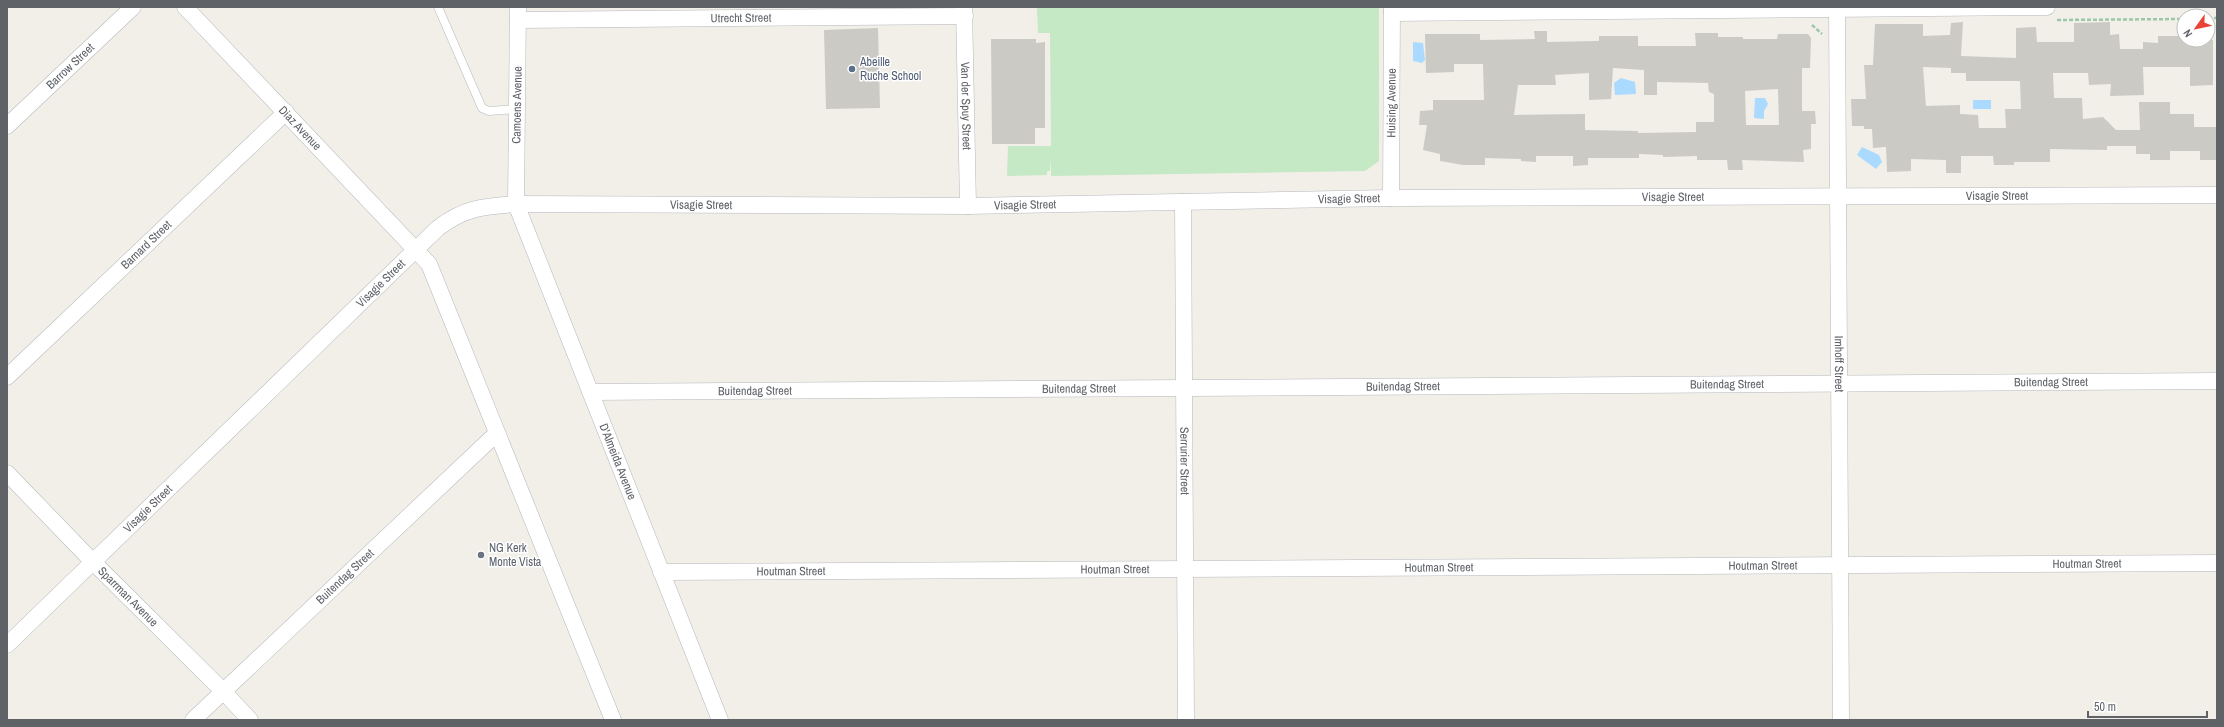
<svg xmlns="http://www.w3.org/2000/svg" width="2224" height="727" font-family="'Archivo Narrow',sans-serif">
<rect width="100%" height="100%" fill="#f1efe8"/>
<polygon fill="#c5e8c5" points="1037,7 1379,7 1379,161 1365,171 1051,176 1051,156 1050,171 1047,171 1047,175 1007,176 1008,146 1051,146 1050,33 1038,33"/>
<g fill="#aadaff">
<polygon points="1413,42 1423,43 1425,60 1422,63 1413,61"/>
<polygon points="1621,78 1635,82 1636,94 1615,95 1614,83"/>
<polygon points="1755,98 1765,98 1768,104 1764,111 1764,119 1754,118"/>
<rect x="1973" y="100" width="18" height="9"/>
<polygon points="1862,147 1879,155 1882,162 1876,169 1857,155"/>
</g>
<g fill="#cccac5" fill-rule="evenodd">
<path d="M1963 22 1961 56 2016 58V28L2036 27 2037 42H2074V23L2110 22V35L2119 34 2120 49H2143V42L2158 43V36H2184V40H2213V85L2190 86V67H2143L2144 95 2110 96 2111 84 2089 85 2088 73H2053L2054 98H2082L2083 119 2103 117 2116 130H2140L2139 102H2170V114H2194V127H2217V160H2200V151H2170V160H2150V154H2136V146H2107V150L2050 149V162H2014V165H1994L1993 156H1961V173H1946V160L1911 159V171L1887 172 1886 147 1873 148 1872 129H1864V126H1852L1851 99H1866L1864 65H1873L1875 24H1923V36L1950 35 1951 23ZM1923 67 1951 68V73H1966V81H2020L2021 109H2005L2006 128H1979L1978 115 1960 114V105L1926 106Z"/>
<polygon points="878,28 880,108 826,109 824,30"/>
<path d="M1534 31H1547V42L1599 41V36H1638V46H1696L1695 33H1718V37H1743V39H1777L1778 34H1808L1811 38 1810 68H1802V111H1815L1816 124H1811V149L1803 150 1804 162 1742 160 1743 170H1728L1727 160H1697V156L1663 157V155L1639 154V158H1588V165L1573 166V156H1536V162L1521 161V159L1485 158V165H1463L1440 161V154L1423 150 1427 125H1419L1420 111 1433 110V100H1484L1483 64H1454V72L1426 73 1425 34H1480V40L1535 39ZM1613 68 1644 70V95H1657V82L1708 83 1709 92 1714 94V122H1696V132L1638 133V131L1585 130V114L1514 115 1518 85H1556L1555 75 1589 73V100L1611 99ZM1778 89 1779 125H1746L1745 91Z"/>
<polygon points="991,39 1036,39 1036,43 1045,42 1045,128 1035,128 1035,144 992,144"/>
</g>
<g fill="none" stroke-linecap="round" stroke-linejoin="round">
<defs>
<polyline id="service" points="438,7 482,108 489,111 518,109"/>
<g id="minor">
<path id="s1" d="M185 7 429 264 613 720"/>
<path id="s2" d="M518 7 516 204 720 720"/>
<path id="s3" d="M964 7 968 206"/>
<path id="s4" d="M1837 7 1841 720"/>
<polyline points="1392,13 2047,7"/>
<path id="s5" d="M518 20 965 16"/>
<path id="s6" d="M7 126 133 7"/>
<path id="s7" d="M1391 198 1392 7"/>
<path id="s8" d="M1183 202 1186 720"/>
<path id="s9" d="M7 377 286 112"/>
<path id="s10" d="M590 392 2217 381"/>
<path id="s11" d="M7 473 93 562 223 691 250 720"/>
<path id="s12" d="M661 572 2217 563"/>
<path id="s13" d="M7 645 438 228C464 208 484 206 516 204L968 206 1391 198 2217 195"/>
<path id="s14" d="M193 720 497 433"/>
</g>
</defs>
<use href="#service" stroke="#b5b8bc" stroke-width="9"/>
<use href="#minor" stroke="#b5b8bc" stroke-width="17"/>
<g stroke="#9cc7a9" stroke-width="2.5" stroke-dasharray="4 2" stroke-linecap="butt">
<polyline points="2208,18 2217,18"/>
<polyline points="2057,20 2184,19"/>
<polyline points="1812,25 1822,34"/>
</g>
<use href="#service" stroke="#fff" stroke-width="8"/>
<use href="#minor" stroke="#fff" stroke-width="16"/>
</g>
<circle fill="#5c6f8a" stroke="#fff" stroke-width="1.5" cx="852" cy="69" r="4"/>
<circle fill="#6b7280" stroke="#fff" stroke-width="1.5" cx="481" cy="555" r="4"/>
<g text-anchor="middle" dominant-baseline="central" stroke-width="3" stroke-linejoin="round" paint-order="stroke">
<g font-size="12" fill="#5f6368" stroke="#fff">
<text stroke="none"><textPath href="#s5" startOffset="223">Utrecht Street</textPath></text>
<text stroke="none"><textPath href="#s6" startOffset="87">Barrow Street</textPath></text>
<text stroke="none"><textPath href="#s7" startOffset="95">Huising Avenue</textPath></text>
<text transform="translate(517 105) rotate(-89)">Camoens Avenue</text>
<text stroke="none"><textPath href="#s3" startOffset="99">Van der Spuy Street</textPath></text>
<text stroke="none"><textPath href="#s1" startOffset="167">Diaz Avenue</textPath></text>
<text stroke="none"><textPath href="#s13" startOffset="2164">Visagie Street</textPath></text>
<text stroke="none"><textPath href="#s13" startOffset="1840">Visagie Street</textPath></text>
<text stroke="none"><textPath href="#s13" startOffset="1516">Visagie Street</textPath></text>
<text stroke="none"><textPath href="#s13" startOffset="868">Visagie Street</textPath></text>
<text stroke="none"><textPath href="#s13" startOffset="1192">Visagie Street</textPath></text>
<text stroke="none"><textPath href="#s9" startOffset="192">Barnard Street</textPath></text>
<text stroke="none"><textPath href="#s13" startOffset="520">Visagie Street</textPath></text>
<text stroke="none"><textPath href="#s4" startOffset="357">Imhoff Street</textPath></text>
<text stroke="none"><textPath href="#s10" startOffset="1461">Buitendag Street</textPath></text>
<text stroke="none"><textPath href="#s10" startOffset="1137">Buitendag Street</textPath></text>
<text stroke="none"><textPath href="#s10" startOffset="813">Buitendag Street</textPath></text>
<text stroke="none"><textPath href="#s10" startOffset="489">Buitendag Street</textPath></text>
<text stroke="none"><textPath href="#s10" startOffset="165">Buitendag Street</textPath></text>
<text stroke="none"><textPath href="#s8" startOffset="259">Serrurier Street</textPath></text>
<text stroke="none"><textPath href="#s2" startOffset="474">D'Almeida Avenue</textPath></text>
<text stroke="none"><textPath href="#s13" startOffset="196">Visagie Street</textPath></text>
<text stroke="none"><textPath href="#s12" startOffset="1426">Houtman Street</textPath></text>
<text stroke="none"><textPath href="#s12" startOffset="1102">Houtman Street</textPath></text>
<text stroke="none"><textPath href="#s12" startOffset="778">Houtman Street</textPath></text>
<text stroke="none"><textPath href="#s12" startOffset="454">Houtman Street</textPath></text>
<text stroke="none"><textPath href="#s12" startOffset="130">Houtman Street</textPath></text>
<text stroke="none"><textPath href="#s14" startOffset="209">Buitendag Street</textPath></text>
<text stroke="none"><textPath href="#s11" startOffset="173">Sparrman Avenue</textPath></text>
</g>
<g font-size="12" fill="#4e5e75" stroke="#fff" text-anchor="start">
<text x="860" y="62">Abeille<tspan x="860" dy="14">Ruche School</tspan></text>
</g>
<g font-size="12" fill="#5b616d" stroke="#fff" text-anchor="start">
<text x="489" y="548">NG Kerk<tspan x="489" dy="14">Monte Vista</tspan></text>
</g>
</g>
<rect width="2224" height="727" fill="none" stroke="#5f6368" stroke-width="16"/>
<g transform="translate(2196 28) rotate(237)"><circle r="19" fill="#ffffff" stroke="#bfc1c3"/>
<path d="M0-3L7 15L0 10L-7 15Z" fill="#ea4335"/>
<text y="-6" font-size="11" font-weight="bold" text-anchor="middle" fill="#5f6368">N</text>
</g>
<path d="M2088 711v6h119v-6" fill="none" stroke="#5f6368" stroke-width="2"/>
<text x="2094" y="711" font-size="12" fill="#5f6368" stroke="#ffffff" stroke-width="3" paint-order="stroke">50 m</text>
</svg>
